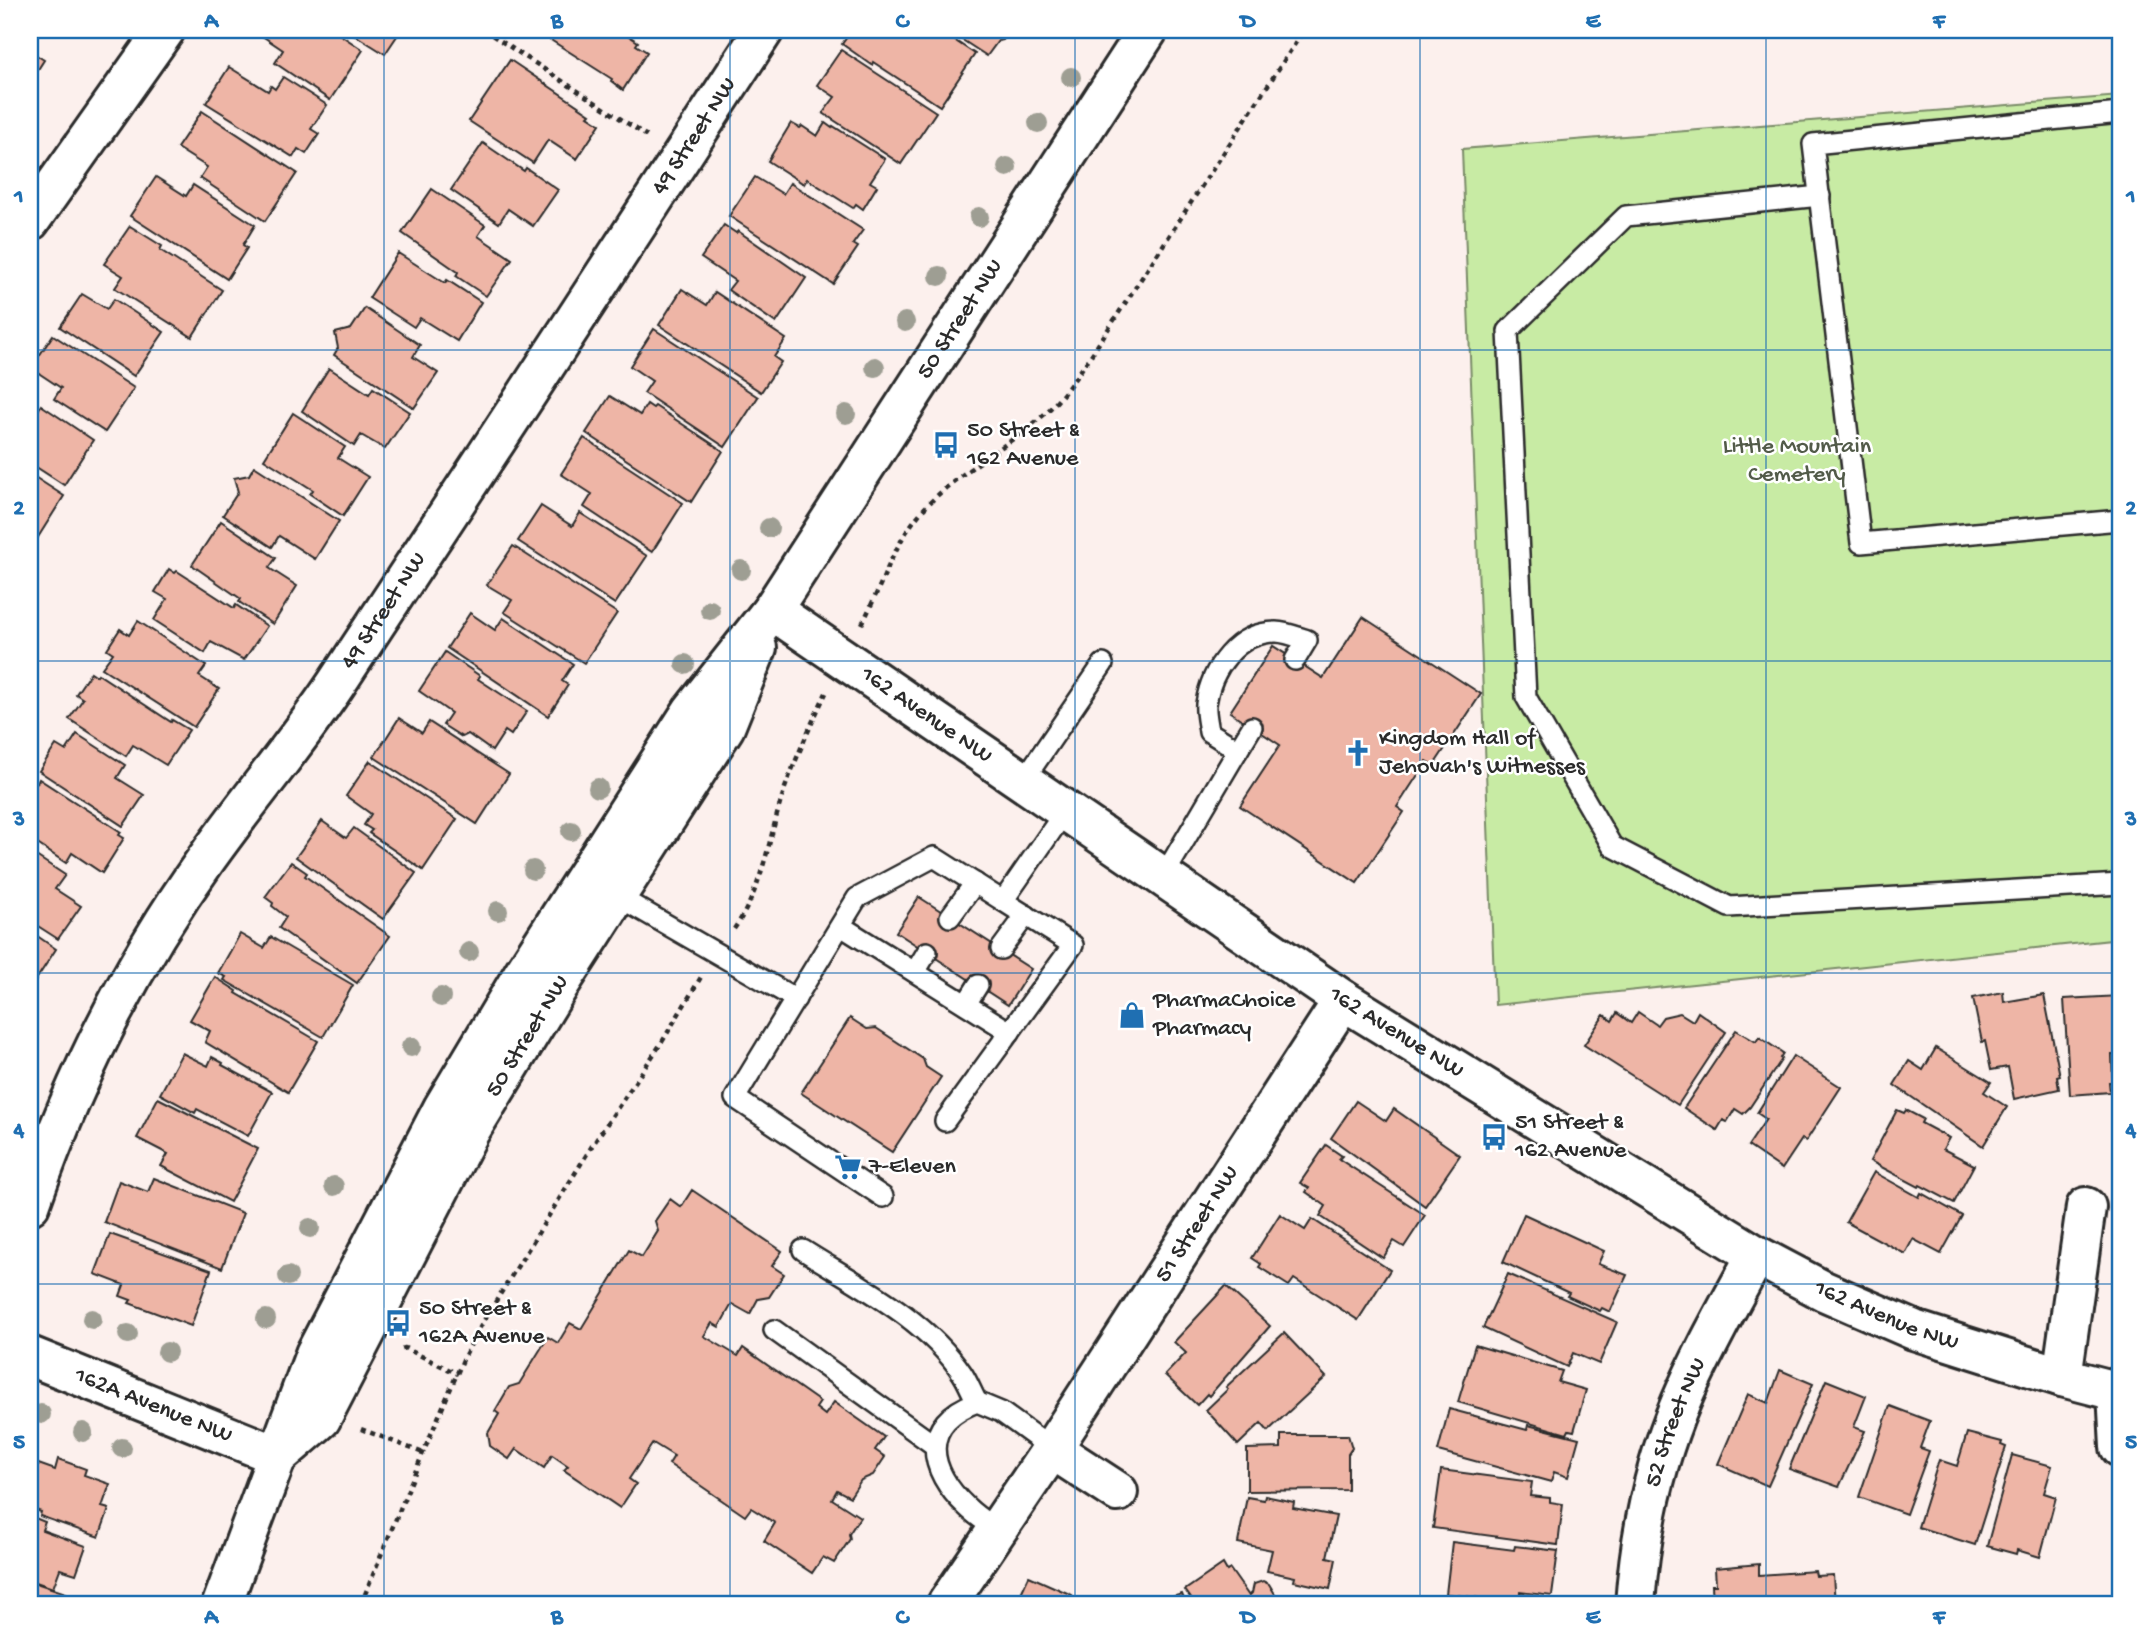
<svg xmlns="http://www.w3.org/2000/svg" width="2150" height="1634" font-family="'Gochi Hand',sans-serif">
<rect width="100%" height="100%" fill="#fcf0ed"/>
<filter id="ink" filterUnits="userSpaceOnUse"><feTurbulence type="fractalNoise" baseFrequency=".0143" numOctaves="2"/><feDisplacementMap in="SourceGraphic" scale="14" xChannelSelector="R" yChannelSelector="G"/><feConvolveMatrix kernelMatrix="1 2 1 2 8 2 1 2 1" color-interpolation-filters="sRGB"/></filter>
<g filter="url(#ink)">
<polygon fill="#c8eba4" stroke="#7a8b68" stroke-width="2" points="2120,96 2120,939 1495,1005 1462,149"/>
<g fill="#eeb5a6" stroke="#2b2b2b" stroke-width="2">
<polygon points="256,30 333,30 363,50 330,100 275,63 283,50 255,31"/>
<polygon points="347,30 401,30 385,54"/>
<polygon points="535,30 620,30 638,42 636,45 647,52 623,90 611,81 612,79"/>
<polygon points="852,30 939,30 975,54 940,106 873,62 872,65 842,44"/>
<polygon points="947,30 1005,30 1007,34 1003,40 998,41 987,56"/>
<polygon points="841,50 936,112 901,164 823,113 835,97 817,85"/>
<polygon points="30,51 44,60 30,82"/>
<polygon points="510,60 590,114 588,116 600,124 577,159 548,140 533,163 469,121"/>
<polygon points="229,67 268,91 271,86 275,89 283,77 327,105 311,129 319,134 306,154 298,149 293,157 206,103"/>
<polygon points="202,111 297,173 265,221 200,178 207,167 177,148"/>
<polygon points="791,123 800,128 802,126 817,136 825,123 832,128 833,126 885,159 870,182 877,186 863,209 856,204 853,208 807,179 804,184 768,161"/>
<polygon points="483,143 524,171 526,168 558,190 533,226 508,209 499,223 451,190"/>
<polygon points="156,177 186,196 193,185 255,225 243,245 247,248 227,279 130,216"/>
<polygon points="755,177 783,194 790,183 863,230 853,244 858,247 833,284 729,216"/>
<polygon points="432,189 485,225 478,236 512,259 486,296 456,276 458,272 402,233"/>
<polygon points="724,225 736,233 738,231 806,278 776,323 728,290 735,281 701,258"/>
<polygon points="130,226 162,246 160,250 222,290 192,337 115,288 123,276 104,264"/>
<polygon points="398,253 445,283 447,280 481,302 457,341 420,318 414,327 369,298"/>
<polygon points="682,289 707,305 715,292 786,339 774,357 781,362 761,392 659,325"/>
<polygon points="82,294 107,309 114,299 164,332 134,376 60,327"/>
<polygon points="365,308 420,345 413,357 438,373 414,408 334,355 338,348 335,333 351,329"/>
<polygon points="654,329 758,397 725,447 644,393 652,381 630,366"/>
<polygon points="53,335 134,388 105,432 54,399 61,388 31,368"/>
<polygon points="329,368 369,394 373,388 410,412 385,449 361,435 354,446 302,411"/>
<polygon points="610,396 640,415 647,404 653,408 655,406 723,451 691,502 586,433"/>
<polygon points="41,405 93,440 64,485 30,463 30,412 35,416"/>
<polygon points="293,413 345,447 338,458 368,477 343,516 310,494 313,490 264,459"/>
<polygon points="584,438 683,503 652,552 584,507 592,494 561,474"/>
<polygon points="254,466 339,521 315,559 279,536 272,547 223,515 238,492 234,478 249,475"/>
<polygon points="30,474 64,496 35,542 30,540"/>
<polygon points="541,506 572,526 580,513 647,556 615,604 518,541"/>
<polygon points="221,521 276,558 269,568 297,586 273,624 239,602 241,599 192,565"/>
<polygon points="513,546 617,613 584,663 504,612 512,600 487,585"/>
<polygon points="169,569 175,573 177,571 234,608 236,605 267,626 244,660 211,642 205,653 154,620 167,599 155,592"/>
<polygon points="470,613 495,630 503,618 573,664 562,681 568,685 548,716 447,648"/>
<polygon points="1363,617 1481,694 1434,765 1427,761 1397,807 1404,812 1357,883 1240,806 1280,745 1230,712 1273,646 1323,678"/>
<polygon points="138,621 206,666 199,676 219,689 194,727 102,668 113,653 107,649 120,629 129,635"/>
<polygon points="445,652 480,676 478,679 527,711 511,735 505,731 492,751 468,734 462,737 443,725 451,713 419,691"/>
<polygon points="91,672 97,676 98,674 171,722 172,720 189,730 166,765 133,745 126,756 69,719 83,699 76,694"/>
<polygon points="399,718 422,733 429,722 509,774 477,824 374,757"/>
<polygon points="77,734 125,765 117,778 144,795 123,826 39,771 56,745 66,751"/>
<polygon points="370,761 457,819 423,870 369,833 372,830 364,825 371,814 346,796"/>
<polygon points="30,778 37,783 39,779 121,832 119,835 124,838 102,873 72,853 66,863 30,839"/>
<polygon points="322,821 346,838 354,828 416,873 383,919 296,857"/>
<polygon points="30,852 65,875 55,889 81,906 58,939 30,921"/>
<polygon points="291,862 307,873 305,876 390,936 357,983 279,928 286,917 272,906 273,903 265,897"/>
<polygon points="919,897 1031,969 1008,1005 896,932"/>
<polygon points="30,931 56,949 32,986 30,984"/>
<polygon points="240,934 264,948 271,937 353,985 323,1037 224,980 226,977 218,973"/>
<polygon points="215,977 237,991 236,993 318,1041 288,1092 205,1042 210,1031 190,1020"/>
<polygon points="2003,992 2004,1002 2044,995 2060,1076 2057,1077 2059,1089 2014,1099 2008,1067 1991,1070 1985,1041 1982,1042 1973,998"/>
<polygon points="2120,996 2120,1055 2112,1055 2113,1082 2109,1082 2110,1092 2070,1095 2064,999"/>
<polygon points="1638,1012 1657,1025 1663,1017 1680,1013 1693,1021 1698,1012 1726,1032 1678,1105 1584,1045 1604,1015 1612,1021 1617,1013 1631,1023"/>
<polygon points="850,1018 867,1029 876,1028 923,1059 926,1067 941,1077 892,1152 801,1093"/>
<polygon points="1736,1030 1756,1042 1759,1037 1783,1053 1780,1058 1782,1059 1750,1107 1743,1114 1735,1109 1727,1122 1723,1120 1717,1130 1684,1108"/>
<polygon points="1936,1048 1991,1082 1984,1092 2007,1107 1983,1146 1894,1085 1909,1061 1923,1070"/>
<polygon points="182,1053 208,1066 212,1057 223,1063 222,1065 272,1092 248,1136 197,1109 195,1113 160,1094"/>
<polygon points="1793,1056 1841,1087 1806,1141 1802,1139 1782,1169 1748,1146 1766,1119 1757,1113"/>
<polygon points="158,1098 258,1149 230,1202 161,1166 168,1154 137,1138"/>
<polygon points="1356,1101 1386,1121 1394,1109 1460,1155 1425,1206 1331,1138"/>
<polygon points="1897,1110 1904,1113 1906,1110 1923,1119 1921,1123 1949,1138 1943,1149 1974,1165 1954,1203 1920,1185 1919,1187 1870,1161"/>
<polygon points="1326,1145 1342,1156 1339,1159 1425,1215 1404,1247 1394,1241 1383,1258 1320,1216 1326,1206 1306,1192 1309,1188 1300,1183"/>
<polygon points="1874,1172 1919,1197 1921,1193 1962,1216 1941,1254 1913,1239 1905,1254 1846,1222"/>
<polygon points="154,1178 243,1213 222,1268 104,1222 119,1181 148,1192"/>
<polygon points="692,1190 782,1251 772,1266 784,1274 769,1297 758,1299 750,1314 732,1304 719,1327 712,1323 704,1336 738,1356 743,1348 820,1402 816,1408 825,1415 834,1402 884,1437 875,1450 885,1457 873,1475 861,1480 850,1497 837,1490 832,1499 860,1517 849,1534 850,1539 834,1563 823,1557 812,1573 764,1541 775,1523 751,1508 745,1516 669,1464 674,1456 653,1443 629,1479 636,1484 620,1508 564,1470 568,1466 552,1455 544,1468 516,1449 509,1459 490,1446 488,1433 499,1414 495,1411 509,1387 519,1384 548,1337 558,1343 570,1323 581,1329 629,1250 642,1257 658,1231 655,1221 670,1199 681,1207"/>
<polygon points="1280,1214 1305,1230 1312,1219 1390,1270 1358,1320 1294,1279 1289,1286 1259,1267 1261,1264 1252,1258"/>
<polygon points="1524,1214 1604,1251 1598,1264 1627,1275 1610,1312 1602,1308 1600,1311 1567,1296 1569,1293 1503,1262"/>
<polygon points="110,1234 211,1270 191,1326 129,1303 131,1300 120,1296 124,1285 95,1274"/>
<polygon points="1508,1274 1617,1322 1599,1364 1573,1353 1567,1367 1483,1328"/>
<polygon points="1226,1286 1270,1326 1209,1396 1207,1394 1197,1405 1165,1375 1186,1353 1174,1342"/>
<polygon points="1284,1333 1326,1377 1268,1431 1261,1423 1238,1445 1206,1410 1228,1389 1226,1387"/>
<polygon points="1475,1345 1562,1371 1558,1382 1586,1390 1574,1431 1569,1430 1567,1434 1458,1402"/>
<polygon points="1780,1370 1813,1384 1768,1486 1718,1464 1748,1394 1768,1403"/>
<polygon points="1826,1380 1866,1396 1854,1427 1865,1431 1839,1487 1789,1469"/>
<polygon points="1890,1406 1930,1421 1920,1448 1929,1451 1906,1514 1859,1497"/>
<polygon points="1449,1409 1527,1430 1528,1425 1579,1438 1568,1477 1554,1472 1551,1482 1438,1451"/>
<polygon points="1967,1433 2002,1442 2001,1445 2006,1447 1975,1545 1918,1527 1939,1460 1957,1466"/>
<polygon points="1281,1435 1348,1435 1352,1448 1348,1454 1348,1490 1247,1491 1247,1449 1281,1448"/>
<polygon points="2012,1455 2052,1466 2044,1493 2056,1497 2040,1557 2017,1550 2016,1554 1987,1546"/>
<polygon points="58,1459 86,1469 84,1475 110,1484 102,1507 109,1509 99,1537 40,1516 41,1512 30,1508 30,1461 55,1470"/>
<polygon points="1441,1470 1532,1482 1530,1496 1550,1498 1550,1502 1563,1504 1558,1545 1433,1528"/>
<polygon points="1265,1496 1294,1502 1293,1508 1336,1516 1327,1557 1336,1559 1330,1589 1294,1581 1295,1577 1267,1571 1272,1550 1238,1543 1247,1497 1264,1500"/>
<polygon points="30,1516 45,1522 42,1530 86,1546 76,1574 60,1569 53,1588 30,1580"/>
<polygon points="1452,1542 1514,1550 1515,1546 1558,1551 1552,1596 1520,1592 1519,1603 1446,1594"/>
<polygon points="1223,1564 1227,1571 1230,1569 1249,1596 1252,1593 1254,1584 1263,1581 1269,1584 1281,1604 1195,1604 1185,1590"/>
<polygon points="1759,1564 1759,1575 1815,1571 1816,1576 1833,1575 1835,1604 1713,1604 1712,1585 1716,1585 1715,1568"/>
<polygon points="1029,1576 1072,1595 1068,1604 1016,1604"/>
<polygon points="30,1581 66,1593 62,1604 30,1604"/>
<polygon points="1182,1594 1186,1604 1150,1604"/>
</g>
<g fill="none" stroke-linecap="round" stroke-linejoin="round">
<defs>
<g id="service">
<polyline points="2120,113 1813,144 1861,543 2120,520"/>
<polyline points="1820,196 1626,216 1508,331 1526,697 1612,846 1729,907 2120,884"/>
<polyline points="1238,750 1252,727"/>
<polyline points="1023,781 1103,664"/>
<path d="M1163 877 1238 750 1209 732C1208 723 1205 713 1206 704 1211 669 1237 632 1276 632 1285 632 1298 637 1307 640L1295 660"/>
<polyline points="617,896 796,999"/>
<polyline points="950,917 975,883"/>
<polyline points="841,926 1010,1032"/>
<polyline points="1001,949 1026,915"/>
<polyline points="915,972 927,952"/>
<polyline points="966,1004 978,985"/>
<polyline points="945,1121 1073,945 1003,901"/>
<polyline points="883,1197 735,1098 857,898 934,857 1003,901 1066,810"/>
<path d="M803 1250C858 1285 925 1318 962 1373 968 1382 972 1393 977 1402"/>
<polyline points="774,1330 934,1445"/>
<path d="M997 1530C987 1523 976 1516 967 1507 927 1470 919 1423 977 1402L1001 1412 1052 1449"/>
</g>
<g id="minor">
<polyline points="30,221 165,30"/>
<path id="s1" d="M30 1205C73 1081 131 964 207 858 249 799 296 744 336 684 480 467 622 248 764 30"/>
<path id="s2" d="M30 1356 278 1456"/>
<polyline points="2062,1377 2086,1207"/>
<polyline points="2117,1392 2120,1447"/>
<polyline points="1052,1449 1118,1492"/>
<path id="s3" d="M947 1604 1052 1449 1343 1000"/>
<path id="s4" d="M1635 1604C1640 1536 1654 1465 1681 1402 1702 1352 1730 1304 1756 1255"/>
</g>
<g id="tertiary">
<path id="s5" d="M772 610 1343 1000 1756 1255 1824 1291 1914 1330 2062 1377 2120 1392"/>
</g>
<g id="secondary">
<path id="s6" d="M278 1456 321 1419 470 1131 560 984 725 727 757 648"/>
<path id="s7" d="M222 1604 315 1354 443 1108 523 974 692 711 772 610 1148 30"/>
</g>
</defs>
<use href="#service" stroke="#2b2b2b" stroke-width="24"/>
<use href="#minor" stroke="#2b2b2b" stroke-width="44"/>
<use href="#tertiary" stroke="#2b2b2b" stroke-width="44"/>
<use href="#secondary" stroke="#2b2b2b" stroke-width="44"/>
<g stroke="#2b2b2b" stroke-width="4.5" stroke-dasharray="5 5" stroke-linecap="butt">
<polyline points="484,30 647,136"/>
<path d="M862 624C882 586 893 544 922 511 956 473 1001 451 1039 419 1057 404 1070 385 1084 366L1304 30"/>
<path d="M734 929C764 887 769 835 785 788 797 756 811 724 826 693"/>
<polyline points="402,1349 405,1348 458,1374"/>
<polyline points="361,1429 423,1453"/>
<polyline points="361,1604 423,1453 465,1355 483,1322 592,1146 662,1042 701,977"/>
</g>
<use href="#service" stroke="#fff" stroke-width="19"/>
<use href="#minor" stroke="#fff" stroke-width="38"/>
<use href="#tertiary" stroke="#fff" stroke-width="38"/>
<use href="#secondary" stroke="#fff" stroke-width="38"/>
</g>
<g fill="#9e9e93">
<circle cx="1071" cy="77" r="10"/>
<circle cx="1038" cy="123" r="10"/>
<circle cx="1007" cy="167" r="10"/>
<circle cx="979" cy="217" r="10"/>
<circle cx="939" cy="276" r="10"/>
<circle cx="905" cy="322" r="10"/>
<circle cx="875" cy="367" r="10"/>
<circle cx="846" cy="414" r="10"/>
<circle cx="769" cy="528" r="10"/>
<circle cx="741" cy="570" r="10"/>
<circle cx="710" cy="610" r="10"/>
<circle cx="685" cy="664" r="10"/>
<circle cx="598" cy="788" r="10"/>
<circle cx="571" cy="831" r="10"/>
<circle cx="533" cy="870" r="10"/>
<circle cx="498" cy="911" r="10"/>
<circle cx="469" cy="952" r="10"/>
<circle cx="441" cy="997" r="10"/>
<circle cx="411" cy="1047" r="10"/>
<circle cx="334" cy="1186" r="10"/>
<circle cx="310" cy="1228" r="10"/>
<circle cx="288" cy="1276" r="10"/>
<circle cx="92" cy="1319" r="10"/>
<circle cx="266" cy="1319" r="10"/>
<circle cx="128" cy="1334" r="10"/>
<circle cx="167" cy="1352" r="10"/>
<circle cx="41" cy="1414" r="10"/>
<circle cx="83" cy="1432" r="10"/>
<circle cx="122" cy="1448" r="10"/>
</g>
</g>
<path fill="none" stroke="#1f6fb2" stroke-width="2" stroke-opacity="0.55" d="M384 30V1604M730 30V1604M1075 30V1604M1420 30V1604M1766 30V1604M30 350H2120M30 661H2120M30 973H2120M30 1284H2120"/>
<defs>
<symbol id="bus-bare" viewBox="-9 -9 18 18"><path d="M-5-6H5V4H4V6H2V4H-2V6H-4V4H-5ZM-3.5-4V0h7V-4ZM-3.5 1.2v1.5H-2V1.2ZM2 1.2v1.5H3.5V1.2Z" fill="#1f6fb2" stroke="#fff" stroke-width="2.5" paint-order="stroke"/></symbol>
<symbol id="church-bare" viewBox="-9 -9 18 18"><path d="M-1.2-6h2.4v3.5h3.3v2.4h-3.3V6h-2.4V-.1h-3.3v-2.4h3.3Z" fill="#1f6fb2" stroke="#fff" stroke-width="2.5" paint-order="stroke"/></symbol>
<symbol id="shop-bare" viewBox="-9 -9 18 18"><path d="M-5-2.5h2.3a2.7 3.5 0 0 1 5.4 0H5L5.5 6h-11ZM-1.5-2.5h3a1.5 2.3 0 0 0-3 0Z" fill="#1f6fb2" stroke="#fff" stroke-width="2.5" paint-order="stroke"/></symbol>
<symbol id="supermarket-bare" viewBox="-9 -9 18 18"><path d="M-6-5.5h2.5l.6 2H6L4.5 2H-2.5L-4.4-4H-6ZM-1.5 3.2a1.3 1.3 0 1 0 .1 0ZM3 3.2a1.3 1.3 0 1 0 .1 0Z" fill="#1f6fb2" stroke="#fff" stroke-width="2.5" paint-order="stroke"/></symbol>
</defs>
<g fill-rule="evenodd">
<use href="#bus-bare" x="927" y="426" width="38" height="38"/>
<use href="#church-bare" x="1339" y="734" width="38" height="38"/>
<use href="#shop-bare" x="1113" y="996" width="38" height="38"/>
<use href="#bus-bare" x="1475" y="1118" width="38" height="38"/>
<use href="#supermarket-bare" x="829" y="1148" width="38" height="38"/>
<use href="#bus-bare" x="379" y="1304" width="38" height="38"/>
</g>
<g text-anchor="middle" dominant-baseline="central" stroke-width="5" stroke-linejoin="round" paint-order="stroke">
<g font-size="24" fill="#2b2b2b" stroke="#fff">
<text stroke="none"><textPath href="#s1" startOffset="1262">49 Street NW</textPath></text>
<text stroke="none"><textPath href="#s7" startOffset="1488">50 Street NW</textPath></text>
<text stroke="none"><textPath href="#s1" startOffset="695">49 Street NW</textPath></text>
<text stroke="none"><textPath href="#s5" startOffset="187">162 Avenue NW</textPath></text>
<text stroke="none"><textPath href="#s5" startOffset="754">162 Avenue NW</textPath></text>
<text stroke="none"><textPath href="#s6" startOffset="492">50 Street NW</textPath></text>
<text stroke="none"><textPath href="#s3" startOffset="455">51 Street NW</textPath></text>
<text stroke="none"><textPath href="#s5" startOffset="1321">162 Avenue NW</textPath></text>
<text stroke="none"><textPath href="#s2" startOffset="133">162A Avenue NW</textPath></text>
<text stroke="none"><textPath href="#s4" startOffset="187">52 Street NW</textPath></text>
</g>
<g font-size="24" fill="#2b2b2b" stroke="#fff" text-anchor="start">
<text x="967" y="431">50 Street &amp;<tspan x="967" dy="28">162 Avenue</tspan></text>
<text x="1379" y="739">Kingdom Hall of<tspan x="1379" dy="28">Jehovah's Witnesses</tspan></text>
<text x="1153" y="1001">PharmaChoice<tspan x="1153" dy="28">Pharmacy</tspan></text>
<text x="1515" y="1123">51 Street &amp;<tspan x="1515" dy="28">162 Avenue</tspan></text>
<text x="869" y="1167">7-Eleven</text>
<text x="419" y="1309">50 Street &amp;<tspan x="419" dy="28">162A Avenue</tspan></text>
</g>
<g font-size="24" fill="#525b49" stroke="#fff">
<text x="1797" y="447">Little Mountain<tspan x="1797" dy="28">Cemetery</tspan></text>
</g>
</g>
<rect width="2150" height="1634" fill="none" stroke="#fff" stroke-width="77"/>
<rect x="38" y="38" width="2074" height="1558" fill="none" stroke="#1f6fb2" stroke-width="2.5"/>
<g font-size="23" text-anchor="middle" font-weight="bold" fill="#1f6fb2">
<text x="211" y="27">A</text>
<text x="557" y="27">B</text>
<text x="902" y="27">C</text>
<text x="1248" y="27">D</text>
<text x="1593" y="27">E</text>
<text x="1939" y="27">F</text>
<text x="19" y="202">1</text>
<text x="2131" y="202">1</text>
<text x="19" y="514">2</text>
<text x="2131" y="514">2</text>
<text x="19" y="825">3</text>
<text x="2131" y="825">3</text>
<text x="19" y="1136">4</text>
<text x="2131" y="1136">4</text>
<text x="19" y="1448">5</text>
<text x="2131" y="1448">5</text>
<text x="211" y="1623">A</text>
<text x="557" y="1623">B</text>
<text x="902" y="1623">C</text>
<text x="1248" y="1623">D</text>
<text x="1593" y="1623">E</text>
<text x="1939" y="1623">F</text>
</g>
</svg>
